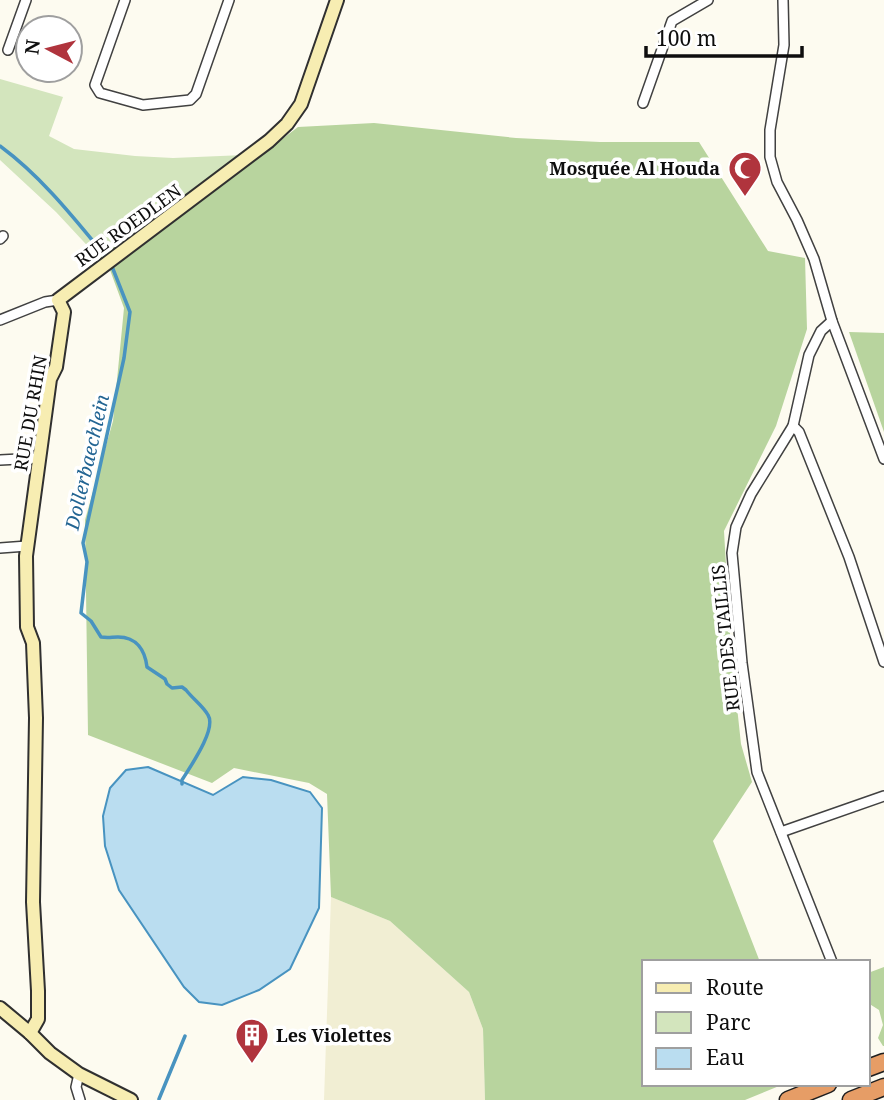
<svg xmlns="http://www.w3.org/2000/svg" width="884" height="1100" font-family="'Noto Serif',serif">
<rect width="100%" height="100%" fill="#fdfbf0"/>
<polygon fill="#f1eed3" points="331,897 390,921 469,992 483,1029 485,1100 324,1100"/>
<polygon fill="#d3e5bd" points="0,79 63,97 49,136 74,149 135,156 173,158 265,154 110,270 56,212 0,160"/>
<g fill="#b8d49e">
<polygon points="374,123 516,138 600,142 699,142 768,251 805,258 807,329 776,426 724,531 731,651 741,744 752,782 713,841 760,962 644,962 644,1084 784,1084 745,1100 485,1100 483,1029 469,992 390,921 331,897 327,794 309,783 234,768 212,783 88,735 85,520 113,421 124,308 110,270 298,127"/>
<polygon points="849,332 884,333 884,432"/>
<polygon points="884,967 884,1046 883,1046 878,1038 883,1025 879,1010 868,1003 868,973"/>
</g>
<polygon fill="#baddf0" stroke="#4893c0" stroke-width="2" points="148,767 213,795 243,777 271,780 310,792 322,808 319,908 290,969 259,990 222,1005 199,1002 184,987 119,890 105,846 103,816 110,788 126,770"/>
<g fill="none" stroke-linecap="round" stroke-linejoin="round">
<g stroke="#4893c0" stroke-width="3.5">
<path d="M0 146C42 177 74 218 107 258"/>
<path d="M111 264 130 312 124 358 83 543 87 562 81 613 91 621 101 637C108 638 112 637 118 637 137 637 145 651 147 667L165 679 167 684 172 688 182 687 186 690C193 699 203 706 208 715 217 729 190 767 182 780V784"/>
<polyline points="159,1099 185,1036"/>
</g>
<defs>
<g id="street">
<polyline points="125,0 95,85 100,93 143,105 190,100 196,94 229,0"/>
<polyline points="783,0 784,45 770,130 770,157 777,182 797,220 814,259 832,321 884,459"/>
<polyline points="8,50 26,0"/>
<polyline points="643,103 672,21 708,0"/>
<polyline points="0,239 3,236"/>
<polyline points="0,320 45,302 58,300"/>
<polyline points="793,426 799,432 849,557 884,662"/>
<polyline points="0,460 39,458"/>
<polyline points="0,548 27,546"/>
<polyline points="781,832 884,796"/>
<polyline points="832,962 757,772 742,663 732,553 736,527 751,494 793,426 809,355 821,331 832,321"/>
<polyline points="79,1074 76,1087 80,1100"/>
</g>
<g id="secondary">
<polyline points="0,1008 30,1033 50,1053 79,1074 131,1100"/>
<polyline points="30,1033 38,1019 38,991 33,902 36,718 33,643 27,627 26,556 50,379 56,367 64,312 58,300 269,141 287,124 301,104 337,0"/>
</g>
<g id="highway">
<polyline points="868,1068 884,1062"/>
<polyline points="788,1100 828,1084"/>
<polyline points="851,1100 884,1087"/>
</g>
</defs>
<use href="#street" stroke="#414141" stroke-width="12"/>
<use href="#secondary" stroke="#303030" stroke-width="16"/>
<use href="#highway" stroke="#1f1f1f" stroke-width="19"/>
<use href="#street" stroke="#fff" stroke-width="9"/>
<use href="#secondary" stroke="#f7edb2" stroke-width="12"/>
<use href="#highway" stroke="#e69d66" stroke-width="16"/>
</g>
<defs>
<symbol id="mosque-pin" viewBox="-11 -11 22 30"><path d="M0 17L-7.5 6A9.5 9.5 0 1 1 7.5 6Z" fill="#b0343d" stroke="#fff"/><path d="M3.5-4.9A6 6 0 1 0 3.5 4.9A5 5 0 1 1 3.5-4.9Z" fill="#fff"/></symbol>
<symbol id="building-pin" viewBox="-11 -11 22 30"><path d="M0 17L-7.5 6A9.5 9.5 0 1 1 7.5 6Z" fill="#b0343d" stroke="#fff"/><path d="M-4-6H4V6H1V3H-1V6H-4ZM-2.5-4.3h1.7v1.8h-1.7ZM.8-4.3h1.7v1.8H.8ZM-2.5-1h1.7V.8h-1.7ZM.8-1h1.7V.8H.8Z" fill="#fff"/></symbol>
</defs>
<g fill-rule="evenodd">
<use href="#mosque-pin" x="726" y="149" width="38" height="52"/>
<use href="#building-pin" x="233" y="1016" width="38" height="52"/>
</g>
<g text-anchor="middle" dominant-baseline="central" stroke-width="7" stroke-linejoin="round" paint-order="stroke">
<g font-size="18" font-weight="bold" fill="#0e0e0e" stroke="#fff" text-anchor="end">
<text x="720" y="168">Mosquée Al Houda</text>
<text x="276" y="1035" text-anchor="start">Les Violettes</text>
</g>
<g font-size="18" fill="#0e0e0e" stroke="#fff">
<text transform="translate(128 225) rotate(-36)">RUE ROEDLEN</text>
<text transform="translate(30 413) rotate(-80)">RUE DU RHIN</text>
<text transform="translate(725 638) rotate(-96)">RUE DES TAILLIS</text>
</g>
<g font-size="19" font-style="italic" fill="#236593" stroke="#fff">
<text transform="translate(87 462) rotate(-77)">Dollerbaechlein</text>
</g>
</g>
<rect x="642" y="960" width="228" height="126" fill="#ffffff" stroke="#9f9f9f" stroke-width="2"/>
<rect x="656" y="983" width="35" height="10" fill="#f7edb2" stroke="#9f9f9f" stroke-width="2"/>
<text x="706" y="995" font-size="21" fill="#0e0e0e">Route</text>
<rect x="656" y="1012" width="35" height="21" fill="#d3e5bd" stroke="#9f9f9f" stroke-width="2"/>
<text x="706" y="1030" font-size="21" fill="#0e0e0e">Parc</text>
<rect x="656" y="1048" width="35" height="21" fill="#baddf0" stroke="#9f9f9f" stroke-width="2"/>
<text x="706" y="1065" font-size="21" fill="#0e0e0e">Eau</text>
<g transform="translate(49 49) rotate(277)"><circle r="33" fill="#ffffff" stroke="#9f9f9f" stroke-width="2"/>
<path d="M0-5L12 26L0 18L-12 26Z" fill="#b0343d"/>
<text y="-10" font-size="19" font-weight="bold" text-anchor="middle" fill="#0e0e0e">N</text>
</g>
<path d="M646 46v10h156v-10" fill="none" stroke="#0e0e0e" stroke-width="3.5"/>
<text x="656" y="46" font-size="21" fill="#0e0e0e" stroke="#ffffff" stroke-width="5" paint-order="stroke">100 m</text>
</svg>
